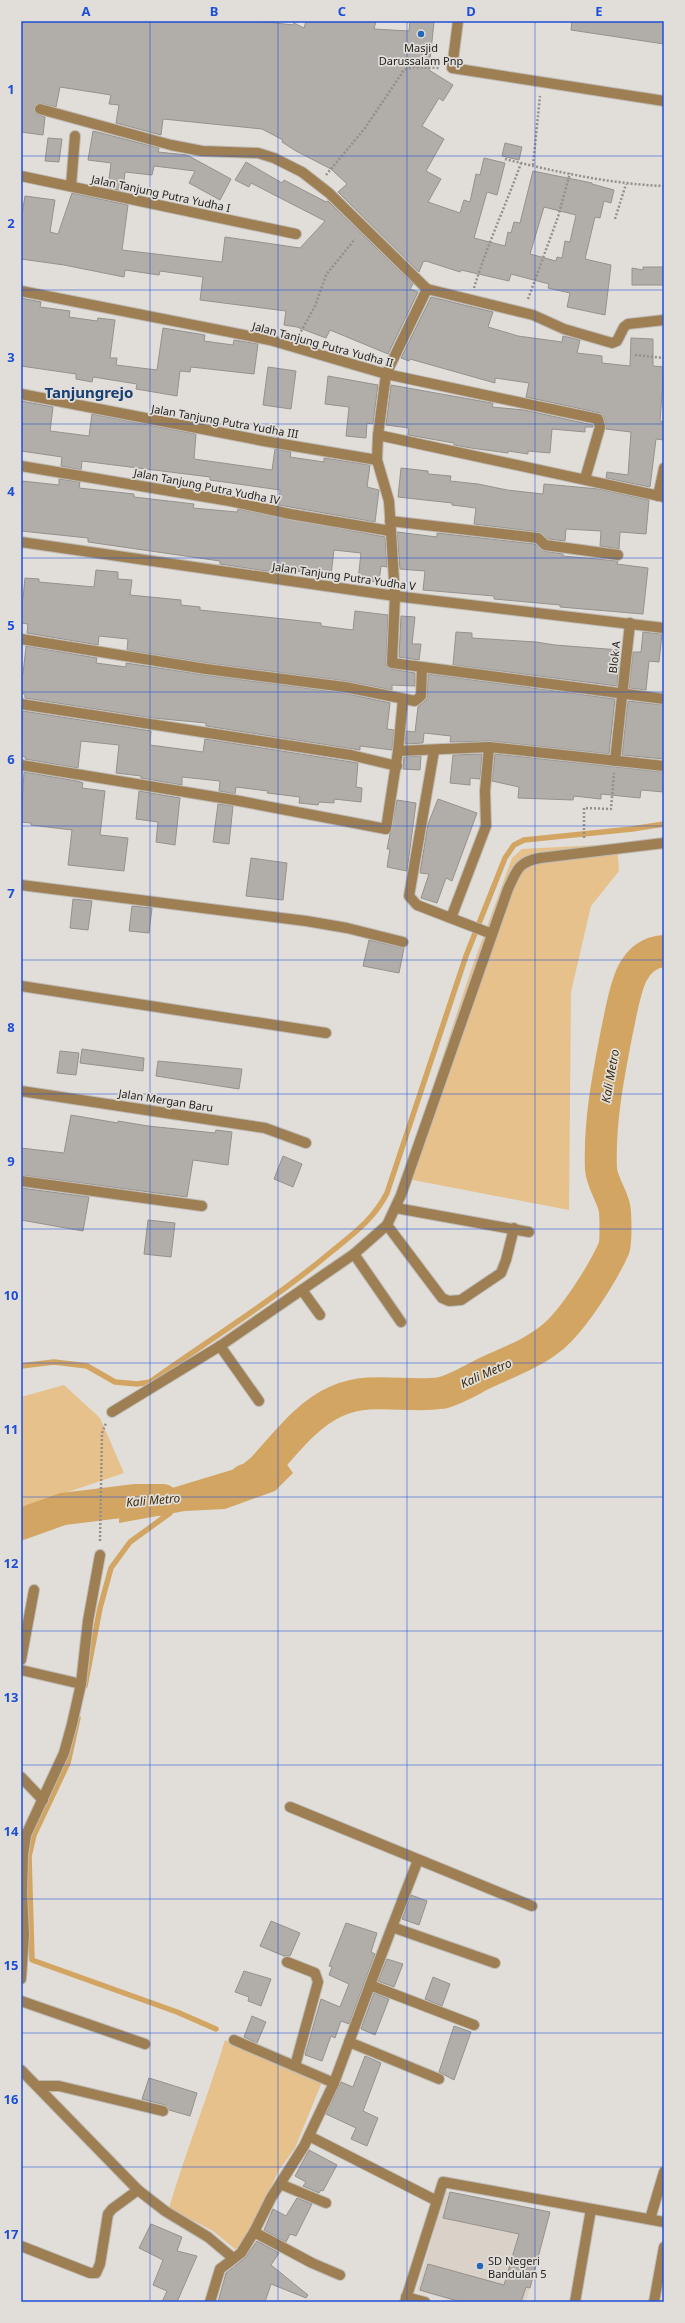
<svg xmlns="http://www.w3.org/2000/svg" width="685" height="2323" font-family="'Noto Sans',sans-serif">
<rect width="100%" height="100%" fill="#e1ded9"/>
<polygon fill="#dad2c8" points="445,2191 550,2212 526,2302 458,2302 417,2291"/>
<g fill="#e6c18c">
<polygon points="617,844 619,871 591,906 571,992 569,1210 403,1178 470,973 512,858 522,849"/>
<polygon points="64,1385 100,1418 124,1473 21,1508 21,1397"/>
<path d="M225 2040 322 2082 295 2148 279 2170 243 2246 235 2249 213 2231 169 2208C186 2151 208 2096 225 2040Z"/>
</g>
<polygon fill="#d2a563" points="271,1442 293,1473 275,1491 225,1509 185,1511 119,1523 120,1497 159,1492 238,1468"/>
<g fill="none" stroke-linecap="round" stroke-linejoin="round">
<g stroke="#d2a563" stroke-width="5.5">
<path d="M21 1366 54 1362 87 1366 115 1382 137 1384 150 1382C210 1339 274 1300 331 1252 353 1234 374 1219 387 1193L466 956 505 858 514 845 524 840 632 829 664 824"/>
<polyline points="85,1686 100,1608 111,1568 130,1542 170,1513 169,1507"/>
<polyline points="78,1718 68,1763 34,1835 29,1856 32,1960 177,2012 216,2029"/>
</g>
<g stroke="#d2a563" stroke-width="32">
<path d="M245 1480 255 1477C280 1451 304 1415 337 1401 371 1386 406 1398 441 1393 455 1390 471 1380 483 1374 508 1362 535 1353 555 1335 575 1317 603 1273 614 1248 616 1242 616 1213 614 1206 611 1194 602 1182 601 1169 599 1123 608 1077 617 1031 621 1013 624 991 632 974 639 960 649 952 664 951"/>
<polyline points="21,1524 63,1509 136,1500 163,1500"/>
</g>
</g>
<g fill="#b1ada9" stroke="#95928e" fill-rule="evenodd">
<path d="M21 21H258L293 25 294 23 304 28 306 21H376L374 29 409 31 410 21 434 22 429 70 453 85 443 101 439 98 422 126 444 139 426 171 441 179 428 202 460 213 464 200 470 202 476 174 480 175 484 158 505 163 497 195 487 192 474 238 505 246 508 232 511 233 514 222 520 223 533 171 592 183V184L614 190 611 203 604 201 600 218 595 217 585 259 611 265 605 315 567 307 570 293 548 288 549 284 511 274 509 281 461 270 460 272 426 261 423 262 419 272 338 192 347 184 331 169 296 151 282 142 283 140 262 129 163 119 161 135 116 123 119 105 109 104 111 95 60 87 56 107 39 103 34 107 36 114 45 117 43 135 21 132ZM544 207 576 215 570 242 565 241 562 258 557 257 556 261 530 254Z"/>
<polygon points="572,21 664,21 664,44 571,30"/>
<polygon points="93,131 159,148 158,152 187,155 231,179 220,200 189,183 195,171 154,166 152,175 125,172 123,191 108,188 111,163 88,160"/>
<polygon points="48,138 62,139 59,162 45,161"/>
<polygon points="505,143 522,147 519,160 502,156"/>
<polygon points="246,162 282,183 284,180 326,202 328,201 413,284 410,289 418,292 388,354 330,330 326,338 297,327 284,325 286,311 200,300 203,277 160,271 159,275 125,270 124,277 64,265 21,259 21,221 25,196 55,200 50,232 58,234 72,193 128,205 122,250 222,262 225,237 300,248 325,221 251,183 249,187 235,180"/>
<polygon points="643,267 664,267 664,285 632,285 632,268 643,270"/>
<polygon points="431,297 493,312 488,327 518,336 562,342 563,336 580,340 577,353 602,356 602,363 630,366 631,338 653,339 653,366 664,367 660,421 664,422 664,440 656,439 650,487 606,478 607,472 628,475 631,432 606,429 604,417 600,413 526,397 529,383 495,378 495,383 410,359 409,361 401,358"/>
<polygon points="21,298 41,302 40,307 70,311 69,317 97,321 98,318 115,320 110,358 117,358 116,365 157,370 163,328 205,335 204,341 233,345 234,340 258,344 254,374 191,367 190,372 180,371 177,396 136,389 137,384 93,377 92,382 76,379 76,374 21,366"/>
<polygon points="268,367 296,371 291,409 263,405"/>
<polygon points="328,376 378,385 373,424 367,423 366,438 346,436 349,407 325,404"/>
<polygon points="391,385 486,402 493,403 492,407 524,410 593,425 593,427 585,427 585,432 552,429 550,453 528,451 528,454 508,451 508,453 471,448 454,445 454,443 408,435 409,428 386,425"/>
<polygon points="21,401 53,407 50,431 89,436 92,414 196,434 194,459 272,470 275,449 291,452 290,457 324,462 324,458 370,465 367,487 379,490 375,522 279,505 280,490 210,480 210,477 82,461 81,470 61,466 62,457 21,451"/>
<polygon points="401,468 428,471 428,474 451,476 450,481 478,484 507,490 543,494 544,484 599,489 649,500 646,534 620,532 619,549 600,546 601,531 566,529 565,541 548,539 539,532 474,524 476,508 452,505 452,503 398,497"/>
<polygon points="59,479 80,482 79,488 134,494 134,497 194,504 193,508 237,512 238,509 385,537 387,567 381,566 379,582 358,580 361,553 334,550 331,575 286,570 286,574 220,564 220,561 88,542 88,538 21,531 22,481 59,485"/>
<polygon points="397,532 437,537 437,533 535,544 544,551 563,554 563,556 618,561 617,564 648,568 643,614 560,607 560,605 494,599 494,596 423,590 425,571 400,569"/>
<polygon points="96,570 118,572 118,579 132,580 130,595 181,600 181,605 200,607 200,610 321,623 321,626 353,630 355,611 388,615 386,665 391,669 415,673 415,686 392,685 392,690 346,681 207,663 127,650 128,639 99,636 98,645 27,633 28,624 21,623 21,597 23,598 25,578 39,579 39,582 94,587"/>
<polygon points="401,616 415,617 412,644 421,644 419,660 399,657"/>
<polygon points="456,632 472,633 472,638 536,642 555,645 620,650 617,686 453,665"/>
<polygon points="643,632 662,634 659,662 649,661 646,690 629,688 633,652 641,652"/>
<polygon points="26,646 97,658 96,663 126,667 126,663 205,675 344,693 390,703 387,729 394,730 392,750 360,746 360,750 206,726 206,723 153,718 25,698 25,694 21,693 21,674 23,674"/>
<polygon points="428,674 615,699 609,754 490,741 450,742 451,736 424,733 423,743 405,744 406,731 415,732 418,707 427,699"/>
<polygon points="628,701 664,705 664,759 622,755"/>
<polygon points="23,711 151,731 150,745 203,752 205,739 358,763 356,787 362,788 361,802 334,799 334,803 319,802 318,805 299,803 300,797 267,793 268,791 236,787 235,794 219,791 220,781 182,777 182,785 141,778 141,776 116,773 119,745 81,741 78,768 25,759 26,757 21,756"/>
<polygon points="482,754 480,779 470,778 470,785 450,783 453,755"/>
<polygon points="495,754 664,772 664,792 641,790 640,798 601,794 601,799 574,796 573,800 518,798 519,787 492,781"/>
<polygon points="421,756 420,770 403,769 404,757"/>
<polygon points="24,772 77,781 83,783 82,788 105,791 100,835 128,838 124,871 68,865 72,830 31,825 31,823 21,822"/>
<polygon points="139,791 180,798 175,845 156,842 158,822 136,819"/>
<polygon points="438,799 477,813 452,881 446,878 437,903 421,898 429,874 420,873 428,824"/>
<polygon points="397,800 416,803 407,871 387,867 390,849 387,849"/>
<polygon points="218,804 233,806 229,844 213,842"/>
<polygon points="251,858 287,863 283,900 246,896"/>
<polygon points="73,899 92,901 88,930 70,928"/>
<polygon points="132,906 152,908 149,933 129,931"/>
<polygon points="369,940 404,948 399,973 363,966"/>
<polygon points="82,1049 144,1058 143,1071 80,1063"/>
<polygon points="60,1051 79,1053 76,1075 57,1073"/>
<polygon points="158,1061 242,1069 239,1089 156,1076"/>
<polygon points="71,1115 118,1123 118,1121 148,1126 215,1133 216,1130 232,1132 228,1165 193,1160 187,1197 21,1175 21,1148 64,1153"/>
<polygon points="283,1156 302,1164 293,1187 274,1179"/>
<polygon points="21,1188 89,1197 83,1231 21,1220"/>
<polygon points="148,1220 175,1223 171,1257 144,1254"/>
<polygon points="411,1895 427,1901 419,1925 402,1919"/>
<polygon points="271,1921 300,1933 290,1956 284,1956 260,1946"/>
<polygon points="346,1923 377,1933 371,1952 375,1954 349,2024 341,2021 335,2038 331,2036 322,2061 305,2055 321,1999 340,2007 349,1984 329,1975 332,1967 329,1966"/>
<polygon points="387,1959 403,1964 394,1987 378,1981"/>
<polygon points="244,1971 271,1979 261,2006 248,2001 249,1997 235,1992"/>
<polygon points="433,1977 450,1984 442,2006 425,1999"/>
<polygon points="374,1993 389,1999 375,2035 361,2029"/>
<polygon points="252,2016 266,2022 257,2043 244,2037"/>
<polygon points="454,2026 471,2032 454,2080 439,2072"/>
<polygon points="365,2056 381,2063 363,2111 378,2118 367,2146 351,2139 356,2128 326,2114 341,2082 353,2087"/>
<polygon points="149,2078 197,2093 190,2116 169,2110 165,2105 142,2099"/>
<polygon points="309,2150 337,2165 323,2191 321,2190 319,2193 303,2186 306,2182 295,2176"/>
<polygon points="450,2192 550,2212 530,2288 526,2287 521,2302 461,2302 420,2290 428,2264 504,2285 519,2234 443,2218"/>
<polygon points="297,2198 312,2204 296,2236 290,2234 286,2242 264,2230 273,2209 286,2216"/>
<polygon points="151,2224 182,2237 177,2251 197,2256 177,2302 162,2302 167,2291 153,2285 163,2260 139,2248"/>
<polygon points="257,2241 279,2253 271,2265 308,2295 306,2298 271,2284 265,2302 218,2302 226,2273 245,2258"/>
</g>
<g fill="none" stroke-linecap="round" stroke-linejoin="round">
<defs>
<g id="minor">
<polyline points="458,21 452,68 664,101"/>
<polyline points="40,109 171,145 202,151 258,153 274,158 302,172 329,193 427,289 533,315 564,329 612,343 617,341 624,327 628,324 664,320"/>
<polyline points="21,176 296,234"/>
<polyline points="71,186 75,136"/>
<polyline points="21,291 270,340 386,374 598,419 600,427 585,479"/>
<polyline points="21,394 264,441 377,460"/>
<polyline points="378,435 386,374 427,289"/>
<polyline points="21,466 230,501 290,514 390,531"/>
<polyline points="658,496 664,468"/>
<polyline points="664,497 378,435 377,460 389,501 390,516 395,596 392,663 664,699"/>
<polyline points="390,521 538,538 545,545 618,555"/>
<polyline points="21,542 395,596 664,628"/>
<polyline points="21,639 206,669 345,687 415,701 421,696 422,668"/>
<polyline points="21,704 351,755 397,766"/>
<polyline points="398,751 403,699"/>
<polyline points="434,751 409,896 417,905 492,934"/>
<polyline points="615,761 630,623"/>
<polyline points="21,765 234,800 386,829 398,751 489,747 664,766"/>
<polyline points="21,885 306,921 347,928 403,942"/>
<polyline points="451,918 486,826 485,791 489,747"/>
<polyline points="21,986 326,1033"/>
<polyline points="21,1091 265,1128 306,1143"/>
<polyline points="21,1181 202,1206"/>
<polyline points="396,1208 529,1232"/>
<polyline points="387,1225 442,1298 449,1301 461,1300 501,1273 506,1260 514,1228"/>
<polyline points="354,1254 401,1322"/>
<polyline points="302,1290 320,1315"/>
<polyline points="220,1346 259,1401"/>
<path d="M112 1412 220 1346 354 1254 387 1225 401 1195 508 889C517 870 518 862 540 858L664 843"/>
<polyline points="21,1660 34,1590"/>
<polyline points="21,1670 81,1684"/>
<polyline points="21,1777 43,1800"/>
<polyline points="290,1807 532,1906"/>
<polyline points="392,1927 418,1860"/>
<polyline points="287,1962 315,1973 318,1982 295,2066"/>
<polyline points="21,1979 24,1935 22,1894 23,1855 26,1835 64,1753 72,1724 81,1684 88,1621 100,1555"/>
<polyline points="370,1985 392,1927 495,1963"/>
<polyline points="21,2001 145,2044"/>
<polyline points="349,2042 439,2079"/>
<polyline points="21,2070 138,2190 165,2211 208,2237 233,2258"/>
<polyline points="334,2083 370,1985 474,2025"/>
<polyline points="37,2086 59,2086 163,2111"/>
<polyline points="309,2136 437,2201"/>
<polyline points="280,2184 326,2203"/>
<polyline points="650,2219 664,2172"/>
<polyline points="254,2232 312,2263 340,2275"/>
<polyline points="21,2246 90,2273 96,2273 100,2264 108,2214 112,2209 138,2190"/>
<polyline points="406,2297 425,2302"/>
<polyline points="210,2302 220,2269 241,2253 254,2232 271,2198 304,2146 334,2083 234,2040"/>
<polyline points="405,2302 443,2182 664,2222"/>
<polyline points="575,2302 591,2209"/>
<polyline points="654,2302 664,2247"/>
</g>
</defs>
<use href="#minor" stroke="#bebbb7" stroke-width="12"/>
<g stroke="#92908c" stroke-width="2.5" stroke-dasharray="2 2" stroke-linecap="butt">
<path d="M505 159C556 172 611 184 664 186"/>
<polyline points="533,165 540,96"/>
<polyline points="326,175 365,128 404,70 413,67 439,68"/>
<polyline points="615,219 626,184"/>
<path d="M474 288C487 245 506 205 521 163"/>
<polyline points="528,299 558,217 570,173"/>
<polyline points="299,335 315,306 326,275 355,239"/>
<polyline points="635,355 664,358"/>
<polyline points="584,838 584,808 611,809 614,773"/>
<polyline points="100,1541 102,1433 106,1423"/>
</g>
<use href="#minor" stroke="#9e7f53" stroke-width="10"/>
</g>
<path fill="none" stroke="#1d4ed8" stroke-width="1" stroke-opacity="0.55" d="M150 21V2302M278 21V2302M407 21V2302M535 21V2302M21 156H664M21 290H664M21 424H664M21 558H664M21 692H664M21 826H664M21 960H664M21 1094H664M21 1229H664M21 1363H664M21 1497H664M21 1631H664M21 1765H664M21 1899H664M21 2033H664M21 2167H664"/>
<g fill="#2466b7" stroke="#e1ded9" stroke-width="1.5">
<circle cx="421" cy="34" r="4"/>
<circle cx="480" cy="2266" r="4"/>
</g>
<g text-anchor="middle" dominant-baseline="central" stroke-width="3.5" stroke-linejoin="round" paint-order="stroke">
<g font-size="11" fill="#1f1d1c" stroke="#e1ded9">
<text x="421" y="47">Masjid<tspan x="421" dy="13">Darussalam Pnp</tspan></text>
<text x="488" y="2260" text-anchor="start">SD Negeri<tspan x="488" dy="13">Bandulan 5</tspan></text>
</g>
<g font-size="11" fill="#1f1d1c" stroke="#e1ded9">
<text transform="translate(161 193) rotate(12)">Jalan Tanjung Putra Yudha I</text>
<text transform="translate(323 344) rotate(15)">Jalan Tanjung Putra Yudha II</text>
<text transform="translate(225 421) rotate(10)">Jalan Tanjung Putra Yudha III</text>
<text transform="translate(207 486) rotate(11)">Jalan Tanjung Putra Yudha IV</text>
<text transform="translate(344 576) rotate(8)">Jalan Tanjung Putra Yudha V</text>
<text transform="translate(614 657) rotate(-83)">Blok A</text>
<text transform="translate(166 1100) rotate(9)">Jalan Mergan Baru</text>
</g>
<g font-size="12" font-style="italic" fill="#3d2a0c" stroke="#e1ded9">
<text transform="translate(610 1076) rotate(-80)">Kali Metro</text>
<text transform="translate(486 1373) rotate(-24)">Kali Metro</text>
<text transform="translate(153 1500) rotate(-5)">Kali Metro</text>
</g>
<g font-size="15" font-weight="bold" fill="#153e72" stroke="#e1ded9">
<text x="89" y="392">Tanjungrejo</text>
</g>
</g>
<rect width="685" height="2323" fill="none" stroke="#e1ded9" stroke-width="44"/>
<rect x="22" y="22" width="641" height="2279" fill="none" stroke="#1d4ed8" stroke-width="1.5"/>
<g font-size="13" text-anchor="middle" font-weight="bold" fill="#1d4ed8">
<text x="86" y="16">A</text>
<text x="214" y="16">B</text>
<text x="342" y="16">C</text>
<text x="471" y="16">D</text>
<text x="599" y="16">E</text>
<text x="11" y="94">1</text>
<text x="11" y="228">2</text>
<text x="11" y="362">3</text>
<text x="11" y="496">4</text>
<text x="11" y="630">5</text>
<text x="11" y="764">6</text>
<text x="11" y="898">7</text>
<text x="11" y="1032">8</text>
<text x="11" y="1166">9</text>
<text x="11" y="1300">10</text>
<text x="11" y="1434">11</text>
<text x="11" y="1568">12</text>
<text x="11" y="1702">13</text>
<text x="11" y="1836">14</text>
<text x="11" y="1970">15</text>
<text x="11" y="2104">16</text>
<text x="11" y="2239">17</text>
</g>
</svg>
